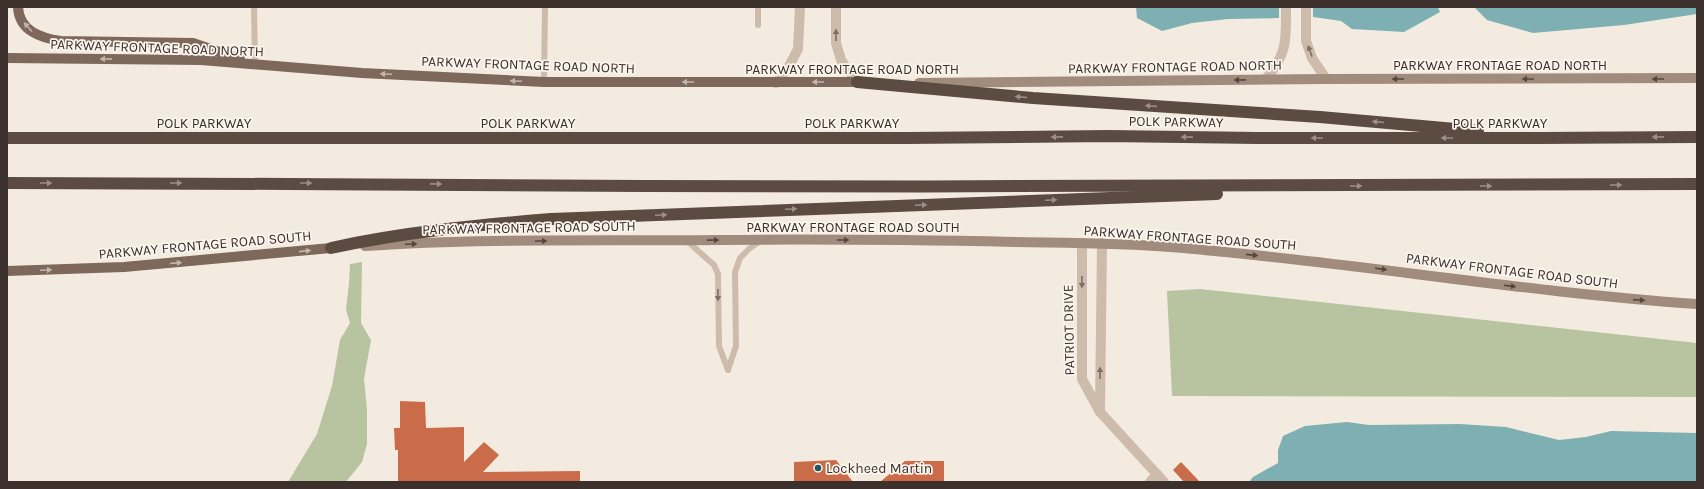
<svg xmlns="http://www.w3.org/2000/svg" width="1704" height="489" font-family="Karla,sans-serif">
<rect width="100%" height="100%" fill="#f4ebe0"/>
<g fill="#b7c49f">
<polygon points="362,262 361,323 371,340 364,379 367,410 367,444 362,462 346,482 288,482 317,434 332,386 340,340 350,323 346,310 349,283 350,264"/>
<polygon points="1200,289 1697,343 1697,397 1172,396 1167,291"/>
</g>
<g fill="#7eafb3">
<polygon points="1136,7 1279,7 1279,18 1228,19 1192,23 1162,31 1137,18"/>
<polygon points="1313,7 1438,7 1440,12 1404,32 1352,29 1341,21 1313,17"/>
<polygon points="1474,7 1697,7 1697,14 1624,25 1533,33 1487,20"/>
<polygon points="1347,422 1369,425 1460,424 1506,427 1559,440 1586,437 1611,431 1697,433 1697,482 1249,482 1253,477 1278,463 1278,450 1283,436 1305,426"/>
</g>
<g fill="#ca6c49">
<polygon points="400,401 425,402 426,428 464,427 464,462 484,442 499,455 483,472 580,471 580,482 398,482 398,450 395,450 394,428 400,428"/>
<polygon points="836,460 853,482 794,482 794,462"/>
<polygon points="905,461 944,461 944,482 880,482"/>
<polygon points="1181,462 1200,482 1184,482 1173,470"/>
</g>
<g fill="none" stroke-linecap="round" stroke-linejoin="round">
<g stroke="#cdbcab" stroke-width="6">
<polyline points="254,7 255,64"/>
<polyline points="758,25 758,7"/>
<polyline points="544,82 545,7"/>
<polyline points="687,241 714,265 718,274 719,346 728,370"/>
<polyline points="728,370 736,346 735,272 740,258 750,248 762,240"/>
</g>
<g stroke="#cdbcab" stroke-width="10">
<polyline points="836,7 836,43 841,60 857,82"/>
<polyline points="1306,7 1306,41 1312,58 1326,79"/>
<path d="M1266 79C1288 53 1286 39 1286 7"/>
<polyline points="776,83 788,68 798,49 800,7"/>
<polyline points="1082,243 1082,379 1100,412 1164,482"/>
<polyline points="1100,410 1102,243"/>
<polyline points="1150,482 1157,474"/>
</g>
<g stroke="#a18b7c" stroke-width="10">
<polyline points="919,83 1326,79 1697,78"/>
<path d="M365 246C483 238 602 241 720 240 819 239 917 240 1016 242 1067 243 1119 243 1170 247 1346 261 1521 292 1697 304"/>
</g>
<g stroke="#7d685b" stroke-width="10">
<path d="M18 7C19 31 41 38 61 41L193 43 240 59"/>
<polyline points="7,58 201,60 362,73 544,82 857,82"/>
<polyline points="7,271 124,267 331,248"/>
</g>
<g stroke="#5c4b41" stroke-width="12">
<polyline points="857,82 1033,98 1320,117 1478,131"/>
<polyline points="7,138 908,138 1108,136 1258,138 1542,138 1697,137"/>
<path d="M7 183C219 183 432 185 644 186 995 187 1346 186 1697 184"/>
<path d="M331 248C403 232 478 225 551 219L1217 194"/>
</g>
</g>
<defs><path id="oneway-solid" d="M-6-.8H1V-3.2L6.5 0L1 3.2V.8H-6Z"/></defs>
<g fill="#c2b6ac">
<use href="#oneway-solid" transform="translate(28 27) rotate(-131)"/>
<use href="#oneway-solid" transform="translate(106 59) rotate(-179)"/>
<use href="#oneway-solid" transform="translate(386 74) rotate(-177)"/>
<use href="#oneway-solid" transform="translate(516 81) rotate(-178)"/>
<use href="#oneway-solid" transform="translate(688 82) rotate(-180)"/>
<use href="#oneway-solid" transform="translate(818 82) rotate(180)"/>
<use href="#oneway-solid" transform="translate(305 251) rotate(-6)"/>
<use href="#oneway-solid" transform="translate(176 263) rotate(-5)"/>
<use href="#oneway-solid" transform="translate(46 270) rotate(-2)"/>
</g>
<g fill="#7d6f65">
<use href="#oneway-solid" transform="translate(836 35) rotate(-90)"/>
<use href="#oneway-solid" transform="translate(1310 51) rotate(-110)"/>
<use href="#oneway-solid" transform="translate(1082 282) rotate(90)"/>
<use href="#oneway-solid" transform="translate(718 295) rotate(90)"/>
<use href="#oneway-solid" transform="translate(1100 373) rotate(-89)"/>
</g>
<g fill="#54473f">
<use href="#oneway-solid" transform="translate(1398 79) rotate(180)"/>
<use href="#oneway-solid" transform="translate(1528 79) rotate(180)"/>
<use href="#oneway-solid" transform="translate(1658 79) rotate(180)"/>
<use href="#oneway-solid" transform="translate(1240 80) rotate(179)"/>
<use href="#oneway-solid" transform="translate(713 240) rotate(-1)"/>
<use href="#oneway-solid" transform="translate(843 240)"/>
<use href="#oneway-solid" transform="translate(541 241)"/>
<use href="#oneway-solid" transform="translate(411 244) rotate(-2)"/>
<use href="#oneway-solid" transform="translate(1252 255) rotate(6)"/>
<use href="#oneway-solid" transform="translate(1381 269) rotate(7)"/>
<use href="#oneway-solid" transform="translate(1510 286) rotate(7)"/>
<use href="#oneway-solid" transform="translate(1639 300) rotate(4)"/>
</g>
<g fill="#9c8f86">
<use href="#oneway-solid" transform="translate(1021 97) rotate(-175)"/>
<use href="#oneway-solid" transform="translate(1151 106) rotate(-176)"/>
<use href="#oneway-solid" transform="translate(1378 122) rotate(-175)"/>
<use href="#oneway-solid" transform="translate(1057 137) rotate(179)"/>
<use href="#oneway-solid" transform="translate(1187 137) rotate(-179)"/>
<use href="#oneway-solid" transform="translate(1658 137) rotate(179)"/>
<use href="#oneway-solid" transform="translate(1317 138) rotate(180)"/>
<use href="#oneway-solid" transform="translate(1447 138) rotate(180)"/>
<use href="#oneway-solid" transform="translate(46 183)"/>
<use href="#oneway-solid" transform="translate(176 183)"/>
<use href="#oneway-solid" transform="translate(306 183)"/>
<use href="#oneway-solid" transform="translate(436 184) rotate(1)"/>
<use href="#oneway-solid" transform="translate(1616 185)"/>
<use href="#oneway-solid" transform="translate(1356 186)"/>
<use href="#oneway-solid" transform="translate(1486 186)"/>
<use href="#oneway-solid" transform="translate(1051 200) rotate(-2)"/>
<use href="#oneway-solid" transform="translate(921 205) rotate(-2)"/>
<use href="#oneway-solid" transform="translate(791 209) rotate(-2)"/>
<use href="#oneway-solid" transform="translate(661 215) rotate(-2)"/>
</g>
<circle fill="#1e585f" stroke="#fbf5ee" stroke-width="1.5" cx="818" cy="468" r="4"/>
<g text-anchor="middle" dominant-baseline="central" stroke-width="3.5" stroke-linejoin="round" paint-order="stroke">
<g font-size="14" fill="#3b302b" stroke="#fbf5ee">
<text transform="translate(157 48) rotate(2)">PARKWAY FRONTAGE ROAD NORTH</text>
<text transform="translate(528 65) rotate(2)">PARKWAY FRONTAGE ROAD NORTH</text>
<text x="1500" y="65">PARKWAY FRONTAGE ROAD NORTH</text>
<text transform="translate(1175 67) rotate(-1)">PARKWAY FRONTAGE ROAD NORTH</text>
<text x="852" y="69">PARKWAY FRONTAGE ROAD NORTH</text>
<text transform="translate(1176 122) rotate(1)">POLK PARKWAY</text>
<text x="204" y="123">POLK PARKWAY</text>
<text x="528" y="123">POLK PARKWAY</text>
<text x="852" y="123">POLK PARKWAY</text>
<text x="1500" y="123">POLK PARKWAY</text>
<text x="853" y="227">PARKWAY FRONTAGE ROAD SOUTH</text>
<text transform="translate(529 228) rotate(-1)">PARKWAY FRONTAGE ROAD SOUTH</text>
<text transform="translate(1190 238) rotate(4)">PARKWAY FRONTAGE ROAD SOUTH</text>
<text transform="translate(205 245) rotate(-5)">PARKWAY FRONTAGE ROAD SOUTH</text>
<text transform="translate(1512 271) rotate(7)">PARKWAY FRONTAGE ROAD SOUTH</text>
<text transform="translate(1069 330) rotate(-91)">PATRIOT DRIVE</text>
</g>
<g font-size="14" fill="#3b302b" stroke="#fbf5ee" text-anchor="start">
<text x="826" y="468">Lockheed Martin</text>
</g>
</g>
<rect width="1704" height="489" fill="none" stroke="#3b302b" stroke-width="16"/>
</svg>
